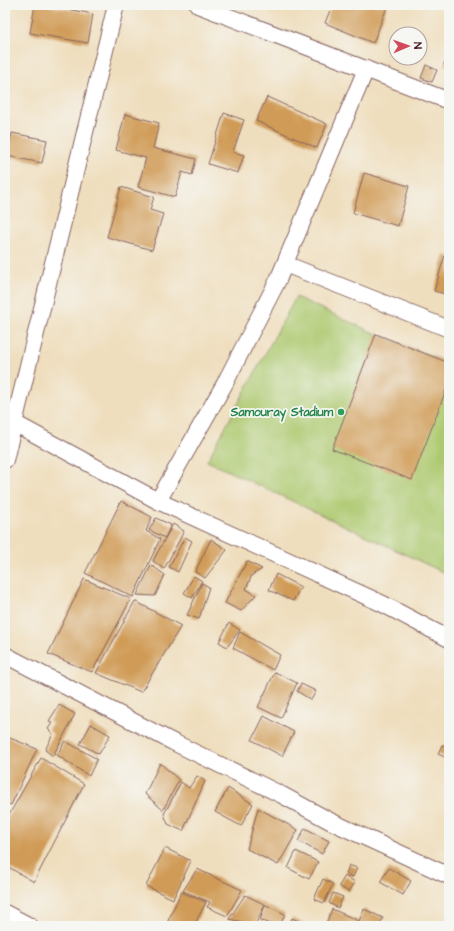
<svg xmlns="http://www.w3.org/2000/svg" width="454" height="931" font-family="'Architects Daughter',sans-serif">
<rect width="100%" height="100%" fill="#f6f6f2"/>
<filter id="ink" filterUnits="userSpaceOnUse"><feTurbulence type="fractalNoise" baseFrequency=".025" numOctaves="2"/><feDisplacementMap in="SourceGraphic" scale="8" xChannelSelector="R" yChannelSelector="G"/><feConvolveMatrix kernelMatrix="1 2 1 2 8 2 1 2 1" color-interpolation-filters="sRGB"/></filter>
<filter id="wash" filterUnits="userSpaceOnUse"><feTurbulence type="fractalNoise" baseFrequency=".012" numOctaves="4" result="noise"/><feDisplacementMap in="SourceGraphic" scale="16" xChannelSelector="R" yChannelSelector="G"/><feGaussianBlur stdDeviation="0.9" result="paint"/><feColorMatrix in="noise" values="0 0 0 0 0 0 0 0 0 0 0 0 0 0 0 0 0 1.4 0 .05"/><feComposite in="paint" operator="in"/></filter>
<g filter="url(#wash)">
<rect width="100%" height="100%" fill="#efdebd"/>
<polygon fill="#adc96f" stroke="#7c744d" points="296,297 376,334 449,363 449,575 207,461"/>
<g id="blocks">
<g fill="#d09b57">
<polygon points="35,5 45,5 93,14 88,43 30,33"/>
<polygon points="332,5 388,5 373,43 325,23"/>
<polygon points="449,51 449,67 444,65"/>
<polygon points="426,65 437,70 432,82 421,78"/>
<polygon points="267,97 327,124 317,148 256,121"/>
<polygon points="224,113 244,120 233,152 244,155 238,173 208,164"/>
<polygon points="125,114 159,123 153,148 196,159 192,175 182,172 175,197 138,187 146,158 116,150"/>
<polygon points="12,133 47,140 42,163 7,156"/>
<polygon points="364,173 409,186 398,226 353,213"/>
<polygon points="121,187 154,197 150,210 163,214 152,250 107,237"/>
<polygon points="445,255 449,256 449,295 434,291"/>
<polygon points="376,334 449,363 449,382 412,480 332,449"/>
<polygon points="121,501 152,517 146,531 160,539 133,597 85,573"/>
<polygon points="156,518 171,525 165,538 149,530"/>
<polygon points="173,524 184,531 164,569 153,561"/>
<polygon points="185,537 192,541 178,572 169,567"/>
<polygon points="211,539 227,550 205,578 195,572"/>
<polygon points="247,561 262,569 252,575 246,589 256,595 241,611 225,603"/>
<polygon points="151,565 165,575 155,596 137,595"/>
<polygon points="276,574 301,587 293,601 269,590"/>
<polygon points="194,576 202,581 192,598 184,593"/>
<polygon points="84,579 131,599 92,672 48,654"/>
<polygon points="202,583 209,587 199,619 187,615"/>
<polygon points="135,601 181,626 141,692 96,673"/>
<polygon points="229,623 240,630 227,647 219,642"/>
<polygon points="240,632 280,655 273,670 233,648"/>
<polygon points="275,672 297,683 281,718 258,707"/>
<polygon points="301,684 316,691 311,700 297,691"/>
<polygon points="59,705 75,714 53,756 45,750 53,734 48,729 52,723 49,721"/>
<polygon points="264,716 294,732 282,756 252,740"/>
<polygon points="91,724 110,735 99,754 80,744"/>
<polygon points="5,736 37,749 11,805 5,803"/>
<polygon points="65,741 97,759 89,776 57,755"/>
<polygon points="442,745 449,746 449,759 438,754"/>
<polygon points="41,758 84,784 34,882 5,865 5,822"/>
<polygon points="160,763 179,780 163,810 145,794"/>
<polygon points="197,776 205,781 183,831 168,824 164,814 181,782 189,788"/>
<polygon points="228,788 253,804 241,826 215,812"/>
<polygon points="258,808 298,830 278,865 247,849"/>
<polygon points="305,828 329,841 322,854 298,841"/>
<polygon points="165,848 191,861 173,899 146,886"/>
<polygon points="296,851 318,862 309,879 288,868"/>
<polygon points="349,865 357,868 353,877 346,874"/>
<polygon points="389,868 411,881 403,895 380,882"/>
<polygon points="197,869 242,890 227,916 207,907 210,902 183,891"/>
<polygon points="345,876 355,882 349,892 339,886"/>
<polygon points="323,879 333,884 324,903 314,899"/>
<polygon points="181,892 206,902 194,926 171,926 167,923"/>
<polygon points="333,893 343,897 338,908 329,903"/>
<polygon points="245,895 285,914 280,926 276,926 260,920 265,905 255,925 229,919"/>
<polygon points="332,909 359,921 364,909 383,918 379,926 325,926"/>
<polygon points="292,918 310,926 289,926"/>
</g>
</g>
</g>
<g filter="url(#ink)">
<use href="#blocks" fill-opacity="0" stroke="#84625e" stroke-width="1"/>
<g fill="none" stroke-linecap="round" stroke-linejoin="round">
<defs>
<g id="street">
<polyline points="198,5 449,101"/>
<polyline points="285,264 449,329"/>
<polyline points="5,418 158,501 383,604 449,639"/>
<polyline points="5,460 116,5"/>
<polyline points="158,501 224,385 278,280 366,69"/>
<polyline points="5,655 173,742 282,795 330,821 449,876"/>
<polyline points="5,913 30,926"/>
</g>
</defs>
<use href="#street" stroke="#84625e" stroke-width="18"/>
<use href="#street" stroke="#fff" stroke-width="16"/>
</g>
</g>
<circle fill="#2e9e5b" stroke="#f6f6f2" stroke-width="1.5" cx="341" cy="412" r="4"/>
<g text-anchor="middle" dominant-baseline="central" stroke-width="3.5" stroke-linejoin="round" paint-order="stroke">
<g font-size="12" font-weight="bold" fill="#27864d" stroke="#f6f6f2" text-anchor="end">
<text x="333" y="412">Samouray Stadium</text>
</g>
</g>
<rect width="454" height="931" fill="none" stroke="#f6f6f2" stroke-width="20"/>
<g transform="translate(408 46) rotate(88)"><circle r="19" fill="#f6f6f2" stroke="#b1a0a2"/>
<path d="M0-3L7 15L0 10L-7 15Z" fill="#d1495b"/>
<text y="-6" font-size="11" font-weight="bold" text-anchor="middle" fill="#4a1f2b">N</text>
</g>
</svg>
